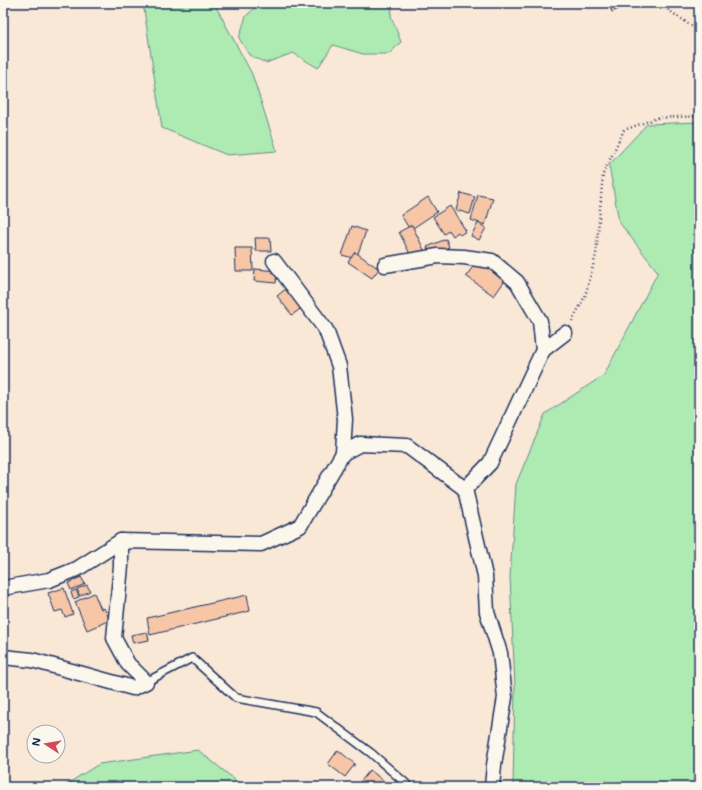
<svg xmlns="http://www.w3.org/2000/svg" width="702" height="790" font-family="Mali,sans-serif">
<rect width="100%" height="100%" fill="#fae8d7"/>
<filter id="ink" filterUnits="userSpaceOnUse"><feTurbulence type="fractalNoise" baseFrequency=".025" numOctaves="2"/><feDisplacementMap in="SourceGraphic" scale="8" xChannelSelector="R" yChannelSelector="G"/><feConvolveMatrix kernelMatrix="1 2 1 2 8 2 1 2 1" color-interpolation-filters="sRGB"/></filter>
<g filter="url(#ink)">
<g fill="#adebb2" stroke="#648d88">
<polygon points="143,3 214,3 252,74 277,151 227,155 162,128"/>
<polygon points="257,3 386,3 392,8 391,16 401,42 389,54 363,54 333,45 318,68 293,53 266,63 249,55 239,38 246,16 258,5"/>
<polygon points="699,122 699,787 513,787 515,686 510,577 516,484 545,414 604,375 658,272 619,222 609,165 647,124"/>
<polygon points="198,750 244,787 62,787 99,764"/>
</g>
<g fill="#f7c6a7" stroke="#1b2f5e">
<polygon points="614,3 621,3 623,7 612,12 609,5"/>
<polygon points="461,193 475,197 470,214 456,210"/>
<polygon points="478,195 493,198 485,225 471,220"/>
<polygon points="428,197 437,212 410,230 401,215"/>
<polygon points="450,206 466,231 460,235 458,232 453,236 449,230 444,234 433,217"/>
<polygon points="478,223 486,228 479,240 471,236"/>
<polygon points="412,225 425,252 412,258 399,232"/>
<polygon points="352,226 366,231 356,259 342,255"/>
<polygon points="255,238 270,238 271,251 256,251"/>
<polygon points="446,239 449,247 431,255 427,247"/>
<polygon points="235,248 252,248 253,271 236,271"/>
<polygon points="355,252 379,269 372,278 348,262"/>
<polygon points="478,260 506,279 494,296 466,276"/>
<polygon points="255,269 277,271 276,283 254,281"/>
<polygon points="288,287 303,307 292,315 277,296"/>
<polygon points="81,577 85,584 71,590 68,583"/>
<polygon points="87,585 90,591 80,596 77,589"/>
<polygon points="64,588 73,614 65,617 62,610 55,612 48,593"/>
<polygon points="76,590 79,597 73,599 71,592"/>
<polygon points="94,593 101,609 104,608 110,620 87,630 75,602"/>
<polygon points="247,595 250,611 150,635 147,618"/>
<polygon points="147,632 149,640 133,643 131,635"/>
<polygon points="338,750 355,764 345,777 328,764"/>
<polygon points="370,770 385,782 381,787 359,787 357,786"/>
</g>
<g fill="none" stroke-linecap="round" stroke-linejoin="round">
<defs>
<polyline id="lane" points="146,682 192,658 236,698 316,712 371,753 410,787"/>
<g id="street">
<polyline points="274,261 326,330 339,366 345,419 343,453 360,444 407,446 465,489"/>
<polyline points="385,265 438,256 464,257 492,261 517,282 540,321 543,350 565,333"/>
<polyline points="3,588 49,580 77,569 121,541 261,544 300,526 343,453"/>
<polyline points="3,657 32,660 133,688 146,682 128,664 114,638 121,566 121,541"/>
<polyline points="492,787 494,765 505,697 500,653 487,612 485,576 465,489 490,463 543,350"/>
</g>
</defs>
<use href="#lane" stroke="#1b2f5e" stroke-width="10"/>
<use href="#street" stroke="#1b2f5e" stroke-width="17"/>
<g stroke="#1b2f5e" stroke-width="2.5" stroke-dasharray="1 3" stroke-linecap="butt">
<polyline points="658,3 699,31"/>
<polyline points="572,321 585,296 596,255 603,174 624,130 657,118 699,116"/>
</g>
<use href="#lane" stroke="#fbf7ec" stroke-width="7"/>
<use href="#street" stroke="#fbf7ec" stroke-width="14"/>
</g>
</g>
<rect width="702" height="790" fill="none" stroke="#fbf7ec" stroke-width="16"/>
<rect x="8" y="8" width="686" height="774" fill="none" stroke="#1b2f5e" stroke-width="1.5" filter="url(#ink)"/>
<g transform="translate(46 744) rotate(282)"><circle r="19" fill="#fbf7ec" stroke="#a1a7b3"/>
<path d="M0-3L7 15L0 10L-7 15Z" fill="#d1495b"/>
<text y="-6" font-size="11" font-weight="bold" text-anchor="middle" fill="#1b2f5e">N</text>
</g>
</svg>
